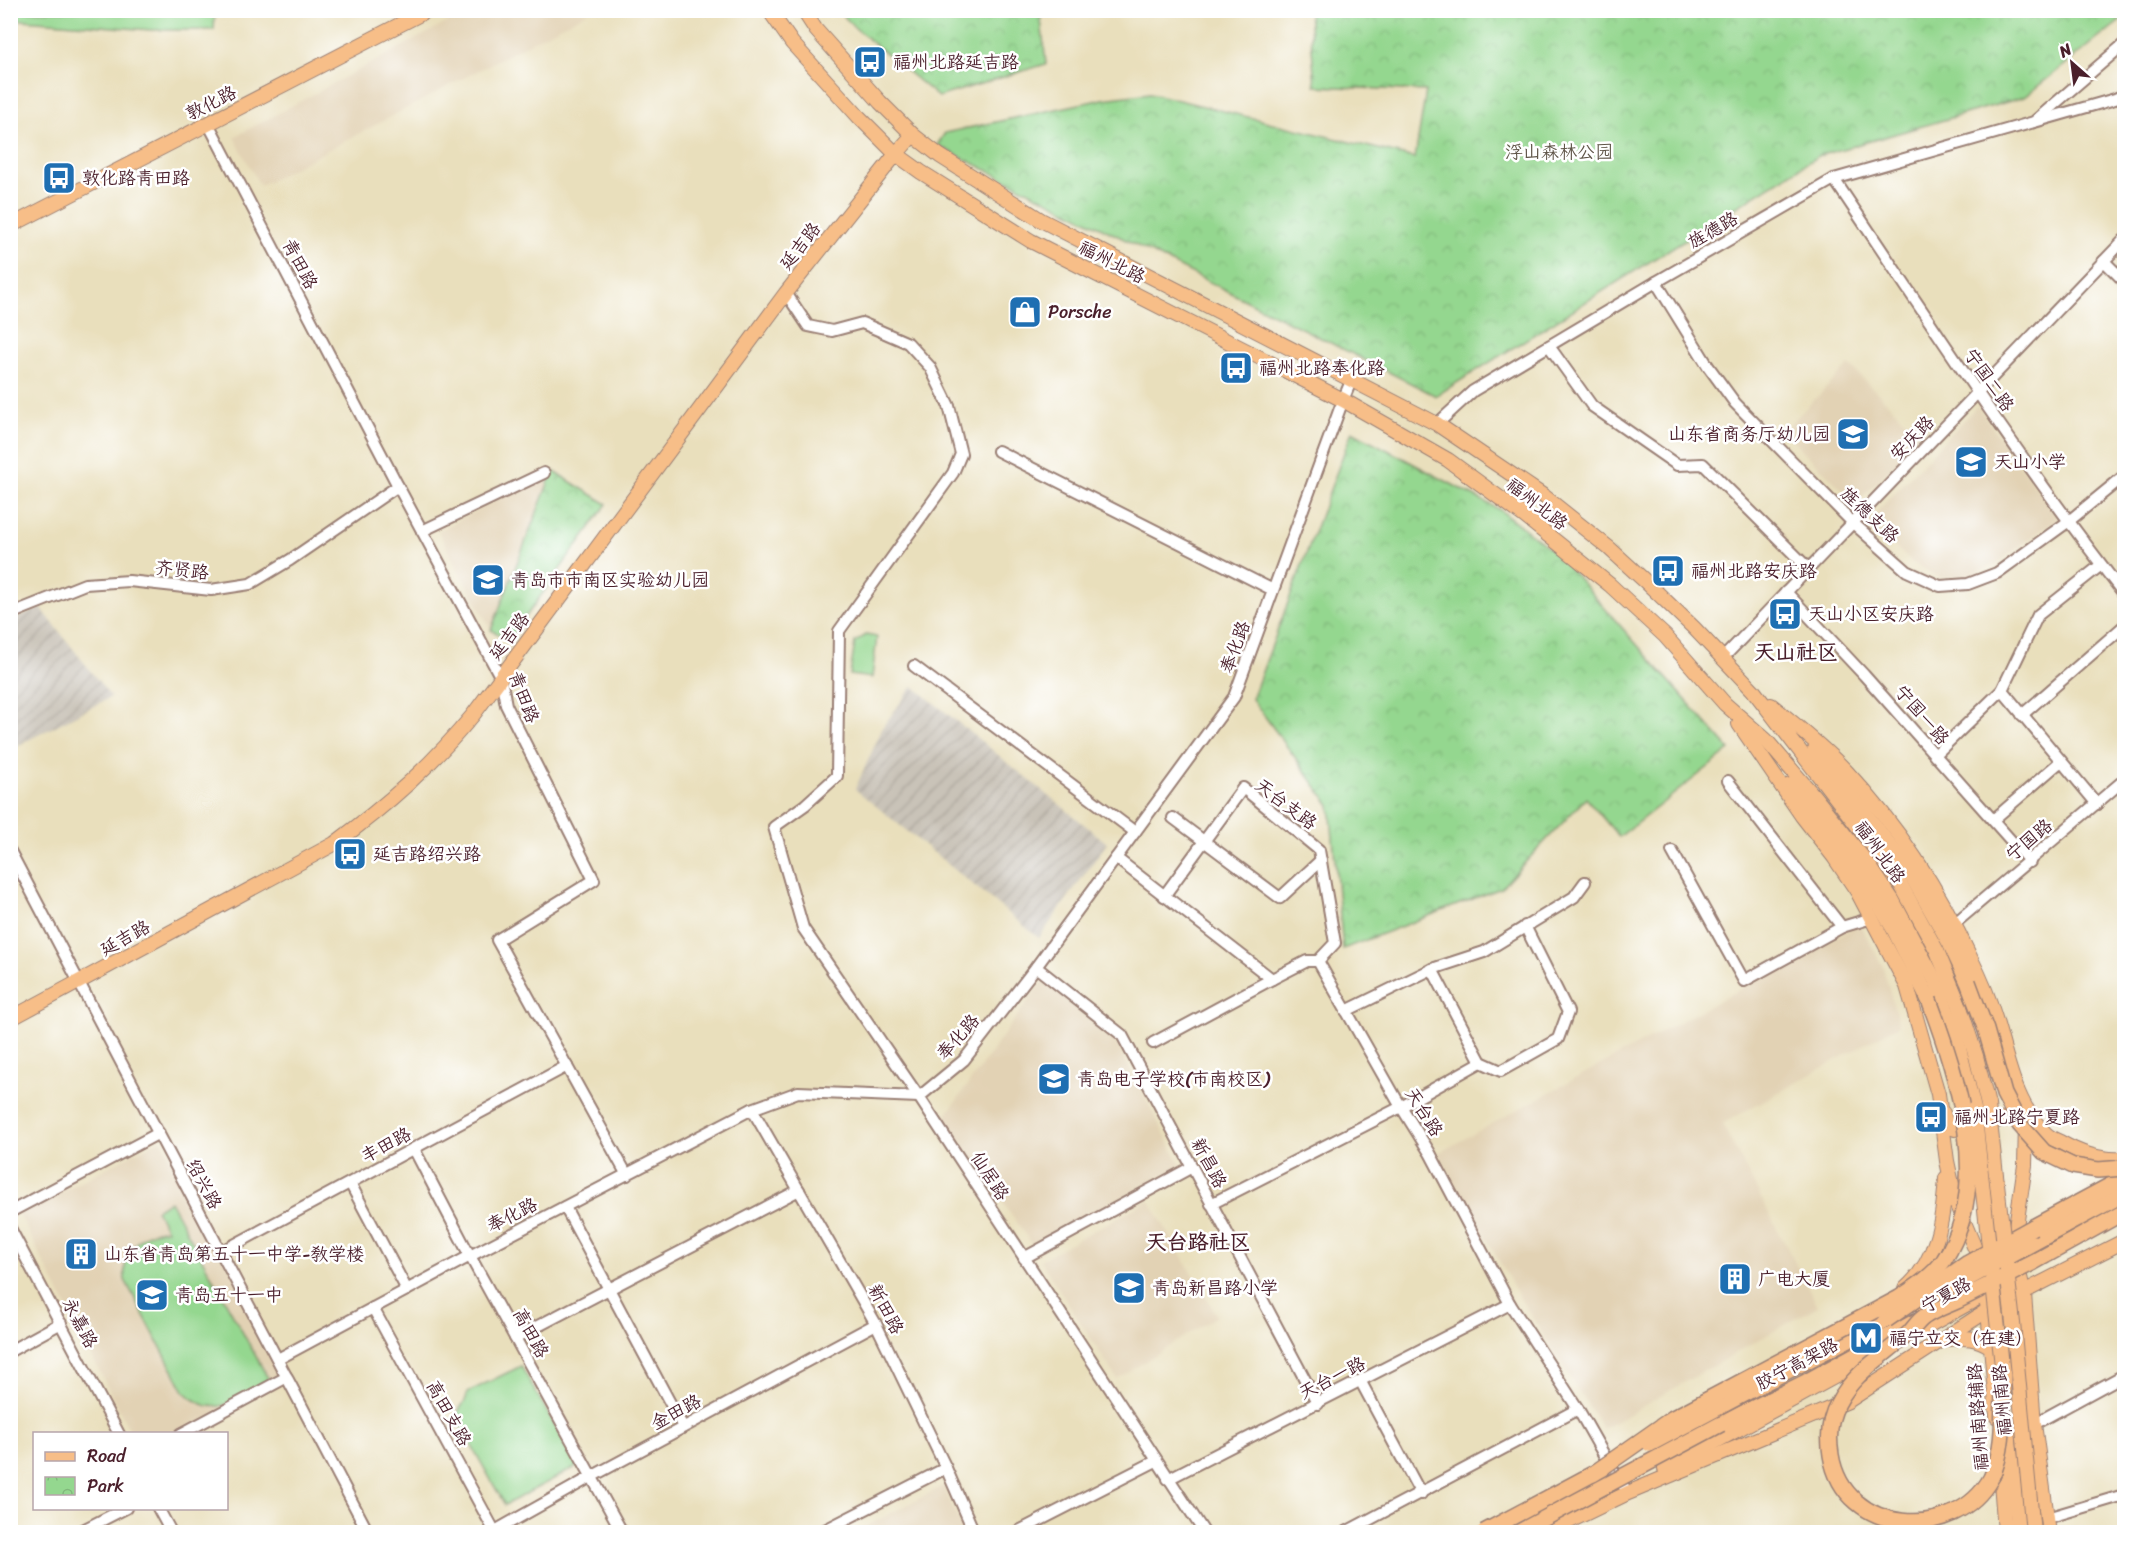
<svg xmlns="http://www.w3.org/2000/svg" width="2135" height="1543" font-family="Sriracha,'LXGW WenKai TC',sans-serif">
<defs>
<pattern id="industrial-furrows" width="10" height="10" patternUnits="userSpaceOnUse" patternTransform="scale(1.5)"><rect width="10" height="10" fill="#c9c3b8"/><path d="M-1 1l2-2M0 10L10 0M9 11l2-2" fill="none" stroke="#aea79e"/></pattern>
<pattern id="park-crowns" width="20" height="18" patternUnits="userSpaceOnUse" patternTransform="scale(1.5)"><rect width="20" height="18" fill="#94d78f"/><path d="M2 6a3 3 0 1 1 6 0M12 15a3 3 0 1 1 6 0" fill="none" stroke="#81b87c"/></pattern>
</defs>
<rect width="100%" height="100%" fill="#fff"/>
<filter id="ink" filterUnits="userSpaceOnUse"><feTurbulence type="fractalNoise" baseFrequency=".0167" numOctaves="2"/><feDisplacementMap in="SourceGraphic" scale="12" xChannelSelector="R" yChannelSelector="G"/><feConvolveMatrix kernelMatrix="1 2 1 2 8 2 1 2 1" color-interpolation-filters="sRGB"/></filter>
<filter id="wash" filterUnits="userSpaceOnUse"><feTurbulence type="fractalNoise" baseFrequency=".008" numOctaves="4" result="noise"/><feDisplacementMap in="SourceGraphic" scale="24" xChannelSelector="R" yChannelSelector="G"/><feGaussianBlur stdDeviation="1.35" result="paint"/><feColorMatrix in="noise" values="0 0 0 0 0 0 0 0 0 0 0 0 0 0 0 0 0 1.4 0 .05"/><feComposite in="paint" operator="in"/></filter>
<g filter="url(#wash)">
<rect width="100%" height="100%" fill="#e9dfbc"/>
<g fill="#e2d2b4">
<polygon points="470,10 590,11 260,186 234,137"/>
<polygon points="1849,365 1922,437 1856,503 1783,431"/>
<polygon points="1977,406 2058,518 1996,564 1965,576 1941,578 1913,563 1867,522"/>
<polygon points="553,471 491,630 438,531"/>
<polygon points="1860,924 1883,967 1899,1025 1722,1124 1818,1306 1603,1429 1521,1300 1438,1153"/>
<polygon points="1043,980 1114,1039 1181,1165 1040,1242 1031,1243 944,1118"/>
<polygon points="161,1139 287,1377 181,1433 131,1433 19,1214"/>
<polygon points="1149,1200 1217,1316 1117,1379 1040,1260"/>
<polygon points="943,1486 964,1532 855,1532"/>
</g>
<g fill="url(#industrial-furrows)">
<polygon points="41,608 111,697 11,749 11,620"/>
<polygon points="913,686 1107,843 1039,938 855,789 884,725"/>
</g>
<g fill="url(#park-crowns)" stroke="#6f7b5d" stroke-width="1.5">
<polygon points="839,11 1040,11 1046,64 938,97 854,27"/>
<polygon points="1309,11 2124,10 2124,18 2024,97 1818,156 1436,396 937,145 945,133 1103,99 1150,93 1415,158 1426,91 1315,86"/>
<polygon points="1352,431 1500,510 1556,553 1730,750 1619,837 1586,798 1501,888 1343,949 1330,805 1252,699"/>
<polygon points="553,471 607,504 509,640 491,630"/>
</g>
<g fill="#94d78f" stroke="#6f7b5d" stroke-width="1.5">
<polygon points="10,11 215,11 214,30 151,30 11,19"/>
<polygon points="866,635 877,637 872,678 850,675 855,642"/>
<path d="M170 1201 269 1380C237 1397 216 1424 184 1391L125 1280C122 1254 139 1230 167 1230L156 1210Z"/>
<polygon points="521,1366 578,1466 505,1505 455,1416 465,1401 468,1392"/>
</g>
</g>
<g filter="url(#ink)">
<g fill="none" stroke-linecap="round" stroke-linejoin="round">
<defs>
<g id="minor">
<polyline points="2036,120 2124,44"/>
<polyline points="209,125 398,486 501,678 506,705 594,880 497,940 627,1175"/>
<path d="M1834 179C1928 319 2020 461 2124 594"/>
<polyline points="2104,261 2124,281"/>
<polyline points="1656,282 1708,366 1735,403 1853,523 1907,571 1940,586 1968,584 1997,573 2069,521 2124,476"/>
<polyline points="786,293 808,326 832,331 862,323 908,343 930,367 949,406 961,454 953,473 839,631 837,776 805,805 774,827 803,928 919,1097 1204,1532"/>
<polyline points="1549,346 1592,406 1677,465 1703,464 1809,569"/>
<polyline points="1437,424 1473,391 1656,282 1834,179 2115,99 2124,95"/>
<polyline points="998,451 1273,590"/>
<polyline points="422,531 544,473"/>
<polyline points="1786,592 1864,675 2030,862"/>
<polyline points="10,614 85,584 129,581 211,590 250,584 290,560 398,486"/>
<polyline points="1723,658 2124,240"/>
<polyline points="914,666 1135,832"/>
<polyline points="2002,690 2097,804"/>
<polyline points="2022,715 2124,626"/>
<polyline points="1935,755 2002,690 2038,615 2101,565"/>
<polyline points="1728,781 1842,927"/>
<polyline points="1173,818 1280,898 1321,860"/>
<polyline points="1993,820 2061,761"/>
<polyline points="10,851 368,1532"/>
<polyline points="1672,851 1744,981 1842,927 1872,918"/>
<polyline points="1116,858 1272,979 1307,961 1318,961 1397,1100 1430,1153 1510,1304 1578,1409 1608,1462 1628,1493"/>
<polyline points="1164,896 1243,788 1319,850 1335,943 1318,961"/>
<polyline points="1954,924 2124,780"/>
<polyline points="1036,967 1122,1035 1318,1404"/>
<polyline points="1432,969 1481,1062 1501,1071 1558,1039 1568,1012 1525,926"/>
<polyline points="1346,1011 1432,969 1484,952 1574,897 1585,882"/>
<polyline points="1153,1043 1272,979"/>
<polyline points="752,1109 876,1324 946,1468 974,1532"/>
<polyline points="414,1149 470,1256 622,1532"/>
<polyline points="350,1183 407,1290"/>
<polyline points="1211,1204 1401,1107 1481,1062"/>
<polyline points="565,1207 683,1427"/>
<polyline points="10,1212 159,1133"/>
<polyline points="10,1228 119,1434"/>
<polyline points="221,1252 567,1066"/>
<polyline points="1024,1258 1192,1167"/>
<polyline points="373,1308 495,1532"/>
<polyline points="515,1338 799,1190"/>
<polyline points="10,1351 61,1323"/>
<polyline points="278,1359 470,1256 752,1109 798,1092 919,1097 964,1060 1036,967 1234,697 1343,400 1352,379"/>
<polyline points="1361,1382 1421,1494"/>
<polyline points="2034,1424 2124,1375"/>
<polyline points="181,1434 287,1377"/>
<polyline points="1168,1479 1510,1304"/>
<polyline points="158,1508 171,1532"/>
<polyline points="2047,1518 2124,1495"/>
<polyline points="79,1532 126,1508"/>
<polyline points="493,1532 591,1477 876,1324"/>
<polyline points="821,1532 946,1468"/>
<polyline points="1017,1532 1156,1461"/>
<polyline points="1346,1532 1578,1409"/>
</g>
<g id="major">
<polyline points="769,10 792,43 859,117 896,154 921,172 1031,241 1343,400 1448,460 1523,515 1610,585 1665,636 1725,704 1766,740 1814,796 1868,864 1893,901 1936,982 1955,1032 1974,1109"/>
<polyline points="803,10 816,30 880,102 913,135 940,156 1041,220 1437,424 1545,497 1609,548 1645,581 1694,628 1753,690 1880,855 1901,885 1937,951 1959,1004 1976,1056 1988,1105"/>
<polyline points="10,226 428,10"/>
<path d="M1771 705C1796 725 1823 747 1846 771 1897 825 1940 891 1971 959 1980 977 1989 998 1995 1018 2007 1057 2014 1103 2045 1133 2049 1137 2055 1140 2060 1142 2081 1154 2101 1161 2124 1159"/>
<polyline points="1739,724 1802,816 1834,857 1857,891 1907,986 1938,1094 1947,1161 1956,1203 1981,1263 1988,1310 1997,1417"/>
<polyline points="1814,751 1860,807"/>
<polyline points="1790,785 1830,833"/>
<path d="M10 1019 334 844C388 804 430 767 473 715L786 293 896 154 913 135"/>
<path d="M1943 1113C1945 1121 1947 1126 1955 1129L2011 1118 2023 1113"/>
<polyline points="2026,1124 2025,1165 2013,1247 2024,1294 2034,1424 2049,1532"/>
<path d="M1905 1289C1938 1260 1943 1219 1946 1178"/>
<polyline points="1908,1337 1980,1297"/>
<path d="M1948 1339C1965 1337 1977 1337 1991 1347"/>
<polyline points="2007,1419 2019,1532"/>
<polyline points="1999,1457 2005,1532"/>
<polyline points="1665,1469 1880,1352"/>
<polyline points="1547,1532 1628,1493 1848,1401 1988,1310 2124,1241"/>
</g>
<g id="highway">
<polyline points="1860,807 1911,874 1950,943 1968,982"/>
<polyline points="1830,833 1871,890 1894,929 1929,1000"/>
<polyline points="2033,1227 2124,1178"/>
<polyline points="2033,1243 2124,1194"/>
<polyline points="2034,1262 2124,1212"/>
<polyline points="1919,1303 1967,1279"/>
<polyline points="1772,1379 1897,1314"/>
<polyline points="1721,1424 1804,1383 1920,1319"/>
</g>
</defs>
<use href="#minor" stroke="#9a7f74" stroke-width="14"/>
<use href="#major" stroke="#9a7f74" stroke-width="16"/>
<use href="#highway" stroke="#9a7f74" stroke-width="18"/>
<use href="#minor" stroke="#fff" stroke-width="10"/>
<use href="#major" stroke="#f7be88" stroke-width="14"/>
<use href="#highway" stroke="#f7be88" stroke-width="15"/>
<defs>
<g id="major-bridge">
<polyline points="1988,1105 2013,1323 2033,1532"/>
<polyline points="1974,1109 2003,1375"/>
</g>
<g id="highway-bridge">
<polyline points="1968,982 1986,1030 2004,1094 2020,1125 2044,1152 2073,1166 2098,1170 2124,1168"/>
<polyline points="1967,1279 2033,1243"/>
<polyline points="1886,1320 1968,1263 2033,1227"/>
<path d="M2003 1375C2002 1408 2006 1447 1991 1478 1955 1543 1844 1536 1831 1455 1828 1437 1829 1419 1838 1403 1854 1372 1884 1356 1909 1333 1914 1328 1918 1321 1924 1317 1934 1310 1946 1306 1957 1301 1983 1288 2008 1275 2034 1262"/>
<polyline points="1650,1444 1772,1379"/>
<path d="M1593 1474 1673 1418 1899 1298C1914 1288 1933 1276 1944 1260 1993 1184 1958 1078 1929 1000"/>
<polyline points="1484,1532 1602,1469"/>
<polyline points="1519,1532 1721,1424"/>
</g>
</defs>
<use href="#major-bridge" stroke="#9a7f74" stroke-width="16" stroke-linecap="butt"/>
<use href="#highway-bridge" stroke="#9a7f74" stroke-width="18" stroke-linecap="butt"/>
<use href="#major-bridge" stroke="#f7be88" stroke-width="14"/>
<use href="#highway-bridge" stroke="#f7be88" stroke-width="15"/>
</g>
</g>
<defs>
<symbol id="bus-square" viewBox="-11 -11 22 22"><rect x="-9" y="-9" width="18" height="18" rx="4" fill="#1f6fb2" stroke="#fff"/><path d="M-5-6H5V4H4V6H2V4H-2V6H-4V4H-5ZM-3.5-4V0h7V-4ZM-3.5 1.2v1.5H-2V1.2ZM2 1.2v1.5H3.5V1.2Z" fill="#fff"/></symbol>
<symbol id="shop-square" viewBox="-11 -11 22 22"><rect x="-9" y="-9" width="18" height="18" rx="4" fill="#1f6fb2" stroke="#fff"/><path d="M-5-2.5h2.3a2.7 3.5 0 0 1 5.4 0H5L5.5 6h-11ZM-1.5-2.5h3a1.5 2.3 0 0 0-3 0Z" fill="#fff"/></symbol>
<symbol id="school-square" viewBox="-11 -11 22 22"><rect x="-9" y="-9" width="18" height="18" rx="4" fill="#1f6fb2" stroke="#fff"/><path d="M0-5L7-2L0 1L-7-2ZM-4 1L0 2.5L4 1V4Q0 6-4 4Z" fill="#fff"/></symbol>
<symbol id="building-square" viewBox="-11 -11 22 22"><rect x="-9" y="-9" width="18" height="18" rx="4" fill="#1f6fb2" stroke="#fff"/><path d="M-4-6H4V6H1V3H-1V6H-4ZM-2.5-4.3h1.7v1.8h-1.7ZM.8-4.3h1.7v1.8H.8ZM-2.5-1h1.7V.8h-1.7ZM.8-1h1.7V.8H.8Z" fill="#fff"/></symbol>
<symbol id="metro-square" viewBox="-11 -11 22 22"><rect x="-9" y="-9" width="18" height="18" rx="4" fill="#1f6fb2" stroke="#fff"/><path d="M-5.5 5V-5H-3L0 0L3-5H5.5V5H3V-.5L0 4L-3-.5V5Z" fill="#fff"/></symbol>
</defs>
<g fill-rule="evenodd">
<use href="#bus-square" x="851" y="43" width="38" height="38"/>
<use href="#bus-square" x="40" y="159" width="38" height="38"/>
<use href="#shop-square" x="1006" y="293" width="38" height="38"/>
<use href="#bus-square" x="1217" y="349" width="38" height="38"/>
<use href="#school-square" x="1834" y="415" width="38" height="38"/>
<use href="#school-square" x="1952" y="443" width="38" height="38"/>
<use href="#bus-square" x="1649" y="552" width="38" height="38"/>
<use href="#school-square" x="469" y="561" width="38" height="38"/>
<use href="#bus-square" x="1766" y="595" width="38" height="38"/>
<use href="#bus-square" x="331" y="835" width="38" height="38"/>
<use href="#school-square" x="1035" y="1060" width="38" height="38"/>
<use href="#bus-square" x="1912" y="1098" width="38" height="38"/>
<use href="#building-square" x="62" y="1235" width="38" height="38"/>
<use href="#building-square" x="1716" y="1260" width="38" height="38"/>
<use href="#school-square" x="1110" y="1269" width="38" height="38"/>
<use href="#school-square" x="133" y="1276" width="38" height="38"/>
<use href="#metro-square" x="1847" y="1319" width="38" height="38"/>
</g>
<g text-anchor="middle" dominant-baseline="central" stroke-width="5" stroke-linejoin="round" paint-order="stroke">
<g font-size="18" fill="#4a1f2b" stroke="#fff" text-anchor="start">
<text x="893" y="62">福州北路延吉路</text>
<text x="82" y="178">敦化路青田路</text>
<text x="1048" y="312">Porsche</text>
<text x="1259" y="368">福州北路奉化路</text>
<text x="1830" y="434" text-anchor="end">山东省商务厅幼儿园</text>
<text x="1994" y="462">天山小学</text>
<text x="1691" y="571">福州北路安庆路</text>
<text x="511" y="580">青岛市市南区实验幼儿园</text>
<text x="1808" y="614">天山小区安庆路</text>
<text x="373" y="854">延吉路绍兴路</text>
<text x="1077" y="1079">青岛电子学校(市南校区)</text>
<text x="1954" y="1117">福州北路宁夏路</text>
<text x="104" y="1254">山东省青岛第五十一中学-教学楼</text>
<text x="1758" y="1279">广电大厦</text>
<text x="1152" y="1288">青岛新昌路小学</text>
<text x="175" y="1295">青岛五十一中</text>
<text x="1889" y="1338">福宁立交（在建）</text>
</g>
<g font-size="18" fill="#4a1f2b" stroke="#fff">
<text transform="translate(211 103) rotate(-27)">敦化路</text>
<text transform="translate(1713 230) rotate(-30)">旌德路</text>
<text transform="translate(800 246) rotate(-52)">延吉路</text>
<text transform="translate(1112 262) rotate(27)">福州北路</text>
<text transform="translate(300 264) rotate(62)">青田路</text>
<text transform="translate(1989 380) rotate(55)">宁国二路</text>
<text transform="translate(1912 438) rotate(-46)">安庆路</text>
<text transform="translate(1537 504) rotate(38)">福州北路</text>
<text transform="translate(1870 515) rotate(43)">旌德支路</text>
<text transform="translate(182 570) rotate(6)">齐贤路</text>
<text transform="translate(509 636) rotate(-53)">延吉路</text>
<text transform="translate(1235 647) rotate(-70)">奉化路</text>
<text transform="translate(524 697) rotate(69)">青田路</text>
<text transform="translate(1922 715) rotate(49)">宁国一路</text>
<text transform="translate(1286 804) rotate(37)">天台支路</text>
<text transform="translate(2029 840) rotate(-40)">宁国路</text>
<text transform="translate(1880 852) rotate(54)">福州北路</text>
<text transform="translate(125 938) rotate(-29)">延吉路</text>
<text transform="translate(958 1037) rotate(-49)">奉化路</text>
<text transform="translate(1424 1112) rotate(58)">天台路</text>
<text transform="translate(386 1145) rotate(-28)">丰田路</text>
<text transform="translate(1209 1163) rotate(62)">新昌路</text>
<text transform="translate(990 1176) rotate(57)">仙居路</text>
<text transform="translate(204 1184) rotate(62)">绍兴路</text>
<text transform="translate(512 1215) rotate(-27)">奉化路</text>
<text transform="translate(1946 1295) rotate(-29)">宁夏路</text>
<text transform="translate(886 1309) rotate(62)">新田路</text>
<text transform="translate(80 1323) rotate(62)">永嘉路</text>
<text transform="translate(531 1333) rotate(61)">高田路</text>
<text transform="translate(1797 1364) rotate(-28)">胶宁高架路</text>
<text transform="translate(1332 1378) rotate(-27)">天台一路</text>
<text transform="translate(2002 1400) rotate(-95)">福州南路</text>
<text transform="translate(676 1412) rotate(-28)">金田路</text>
<text transform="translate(449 1413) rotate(61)">高田支路</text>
<text transform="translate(1978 1417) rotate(-94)">福州南路辅路</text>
</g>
<g font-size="18" fill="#605649" stroke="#fff">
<text x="1559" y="152">浮山森林公园</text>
</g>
<g font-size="21" font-weight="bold" fill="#4a1f2b" stroke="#fff">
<text x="1796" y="652">天山社区</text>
<text x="1198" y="1242">天台路社区</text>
</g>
</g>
<rect width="2135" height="1543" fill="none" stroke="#fff" stroke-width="36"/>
<rect x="33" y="1432" width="195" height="78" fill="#ffffff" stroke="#b7a5aa" stroke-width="1.5"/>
<rect x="45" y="1452" width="30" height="9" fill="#f7be88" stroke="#b7a5aa" stroke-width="1.5"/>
<text x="87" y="1462" font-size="18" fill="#4a1f2b">Road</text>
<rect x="45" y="1477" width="30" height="18" fill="url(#park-crowns)" stroke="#b7a5aa" stroke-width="1.5"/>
<text x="87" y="1492" font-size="18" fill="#4a1f2b">Park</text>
<g transform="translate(2072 63) rotate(332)" stroke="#ffffff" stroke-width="4.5" paint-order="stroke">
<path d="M0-4.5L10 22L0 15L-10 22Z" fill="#4a1f2b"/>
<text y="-9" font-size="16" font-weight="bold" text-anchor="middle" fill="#4a1f2b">N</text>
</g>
</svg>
